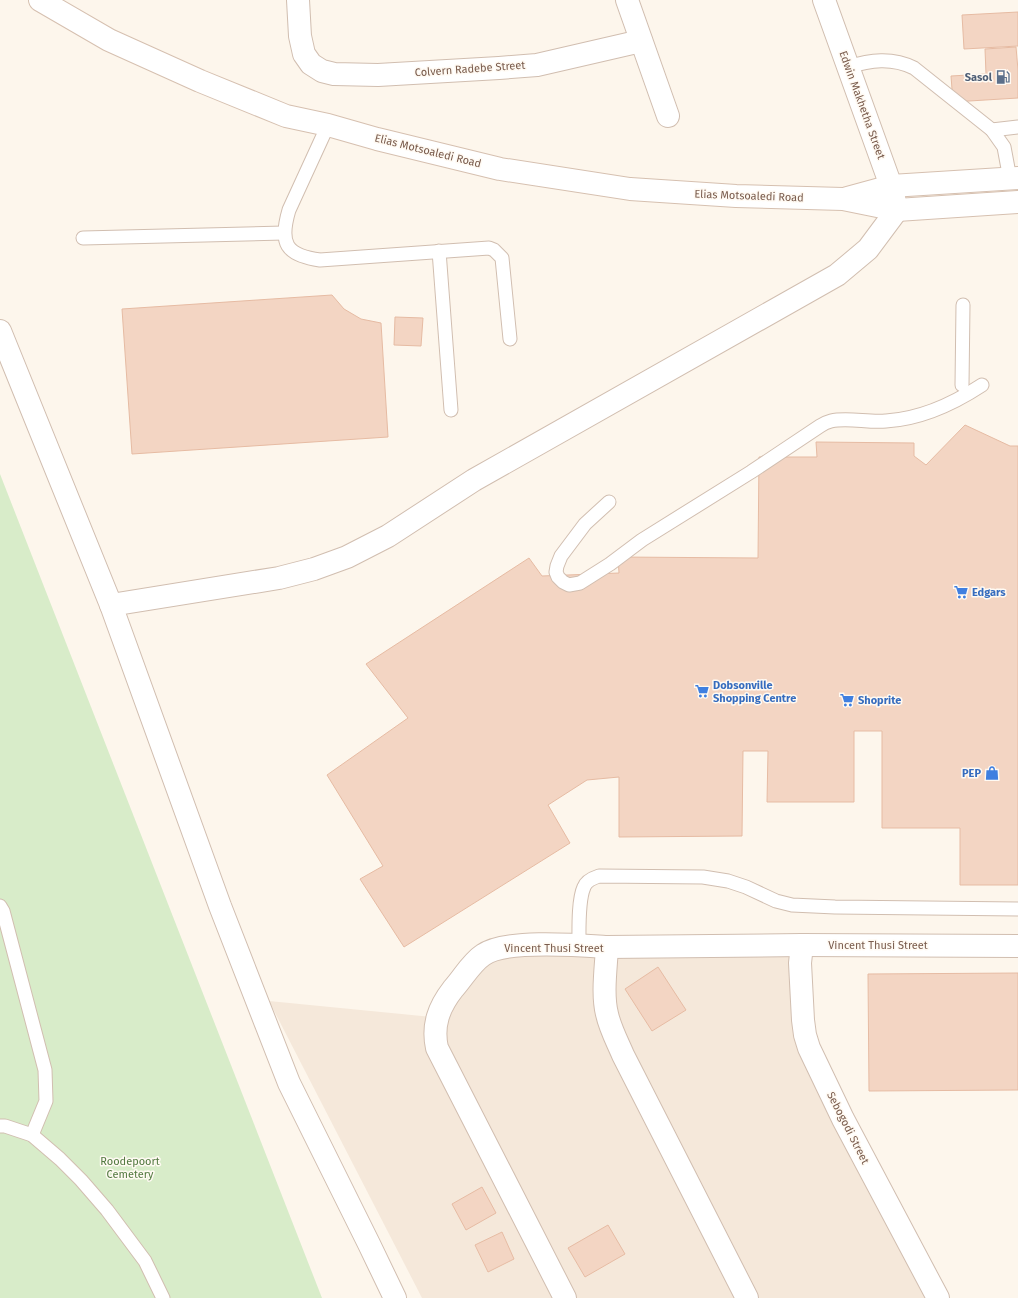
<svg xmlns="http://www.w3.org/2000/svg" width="1018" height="1298" font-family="'Fira Sans',sans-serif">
<rect width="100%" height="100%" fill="#fdf6ec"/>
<polygon fill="#f5e8da" points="799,934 801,1024 943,1298 422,1298 269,1001 432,1017 478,947 490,938"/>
<polygon fill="#d8ecc9" points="0,474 322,1298 0,1298"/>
<g fill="#f3d5c3" stroke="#e6bba3">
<polygon points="1018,12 1018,46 964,49 962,15"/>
<polygon points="1016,47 1018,70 1018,98 953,102 951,76 986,74 985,49"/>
<polygon points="332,295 344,309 361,319 381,323 388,437 132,454 122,309"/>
<polygon points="395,317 423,318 421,346 394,345"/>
<polygon points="965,425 1010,446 1018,446 1018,885 960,885 960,828 882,828 882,731 854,731 854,802 767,802 768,751 743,751 742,836 619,837 619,777 587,780 548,805 570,843 404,947 360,879 383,866 327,775 408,718 366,664 529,558 542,576 619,573 618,557 758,558 759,457 817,457 816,442 914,443 914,456 926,465"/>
<polygon points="658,967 686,1010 652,1031 625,989"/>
<polygon points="1018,973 1018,1090 869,1091 868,974"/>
<polygon points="482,1187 496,1213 466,1230 452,1204"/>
<polygon points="608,1225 625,1254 585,1277 568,1248"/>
<polygon points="502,1232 514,1259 488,1272 475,1245"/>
</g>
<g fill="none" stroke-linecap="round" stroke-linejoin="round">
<defs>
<g id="service">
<path d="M848 67C870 60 892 57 914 68L992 130 1004 147 1010 179"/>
<path d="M328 125 289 210C279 244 286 255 320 260L489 248 494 250 502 258 510 339"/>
<polyline points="992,130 1018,127"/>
<polyline points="83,238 284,233"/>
<polyline points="439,251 451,410"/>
<polyline points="962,385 963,305"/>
<path d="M609 502 585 524 561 556 557 566 556 572 558 577 563 582 569 585 580 583 610 564 642 540 751 472 820 426C823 424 827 422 831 421 848 417 869 423 886 421 921 419 953 404 982 385"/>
<polyline points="0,906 3,911 45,1070 46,1101 32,1135"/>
<path d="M579 945C579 930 578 900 584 887 586 881 593 878 599 876L703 877 728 881 746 887 776 901 792 905 835 907 1018 909"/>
<polyline points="0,1126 5,1126 32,1135 60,1159 81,1180 107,1210 145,1261 163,1298"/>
</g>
<g id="minor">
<polyline points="298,0 300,36 304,54 311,64 322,71 334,74 378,75 499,68 537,65 641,41"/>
<polyline points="627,0 668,116"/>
<polyline points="0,331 111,605 220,906 289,1083 369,1244 395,1298"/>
<polyline points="111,605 279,578 314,569 347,557 388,536 474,480 837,275 868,249 897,210 891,186 824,0"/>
<polyline points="802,945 800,963 803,1020 805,1035 809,1048 843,1119 938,1298"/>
<path d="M607 947C606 968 602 994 607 1014 610 1028 617 1041 623 1055L747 1298"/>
<path d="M565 1298 437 1048C432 1025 439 1007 453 989 463 978 471 963 483 955 505 939 578 945 607 947L802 945 1018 946"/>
</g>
<g id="secondary">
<polyline points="40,0 109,40 200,81 286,116 328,125 377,139 500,169 630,189 736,196 843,199 897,210 1018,202"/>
<polyline points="847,198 891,186 1018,178"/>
</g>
</defs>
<use href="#service" stroke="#d1beb0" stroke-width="15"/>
<use href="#minor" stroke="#d1beb0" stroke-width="24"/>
<use href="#secondary" stroke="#d6c0b0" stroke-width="24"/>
<use href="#service" stroke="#fff" stroke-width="13"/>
<use href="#minor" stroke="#fff" stroke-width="22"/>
<use href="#secondary" stroke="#fff" stroke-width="22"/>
</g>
<defs>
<symbol id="fuel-bare" viewBox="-9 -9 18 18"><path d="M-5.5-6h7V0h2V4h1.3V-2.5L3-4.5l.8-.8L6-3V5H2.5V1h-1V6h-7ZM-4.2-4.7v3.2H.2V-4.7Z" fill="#5c6f8a" stroke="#fffaf3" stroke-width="2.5" paint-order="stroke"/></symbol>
<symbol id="supermarket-bare" viewBox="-9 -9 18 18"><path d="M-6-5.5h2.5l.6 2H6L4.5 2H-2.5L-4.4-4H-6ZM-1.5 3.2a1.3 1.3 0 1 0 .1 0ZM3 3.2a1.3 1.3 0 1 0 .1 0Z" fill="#3f7fe0" stroke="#fffaf3" stroke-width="2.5" paint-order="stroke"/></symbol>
<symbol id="shop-bare" viewBox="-9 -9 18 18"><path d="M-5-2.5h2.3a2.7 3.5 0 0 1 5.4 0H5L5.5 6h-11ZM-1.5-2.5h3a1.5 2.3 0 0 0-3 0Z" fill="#3f7fe0" stroke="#fffaf3" stroke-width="2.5" paint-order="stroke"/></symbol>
</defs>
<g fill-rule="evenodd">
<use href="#fuel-bare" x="993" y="67" width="20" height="20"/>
<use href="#supermarket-bare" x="951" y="582" width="20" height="20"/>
<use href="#supermarket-bare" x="692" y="681" width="20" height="20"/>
<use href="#supermarket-bare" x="837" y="690" width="20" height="20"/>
<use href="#shop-bare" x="982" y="763" width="20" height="20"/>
</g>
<g text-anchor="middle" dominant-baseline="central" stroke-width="3" stroke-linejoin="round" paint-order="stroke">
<g font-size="11" fill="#7a5c4d" stroke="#fffaf3">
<text transform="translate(470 69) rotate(-4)">Colvern Radebe Street</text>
<text transform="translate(862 105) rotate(70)">Edwin Makhetha Street</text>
<text transform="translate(428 151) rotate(14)">Elias Motsoaledi Road</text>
<text transform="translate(749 196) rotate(2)">Elias Motsoaledi Road</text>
<text x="878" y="945">Vincent Thusi Street</text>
<text x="554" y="948">Vincent Thusi Street</text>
<text transform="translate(848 1128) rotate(63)">Sebogodi Street</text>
</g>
<g font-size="11" font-weight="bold" fill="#4e5e75" stroke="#fffaf3" text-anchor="end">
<text x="992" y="77">Sasol</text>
</g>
<g font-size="11" font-weight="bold" fill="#366cbe" stroke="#fffaf3" text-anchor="start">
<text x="972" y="592">Edgars</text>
<text x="713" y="685">Dobsonville<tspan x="713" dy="13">Shopping Centre</tspan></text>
<text x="858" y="700">Shoprite</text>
<text x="981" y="773" text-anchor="end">PEP</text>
</g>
<g font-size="11" fill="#537a41" stroke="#fffaf3">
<text x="130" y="1161">Roodepoort<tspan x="130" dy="13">Cemetery</tspan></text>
</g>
</g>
</svg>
